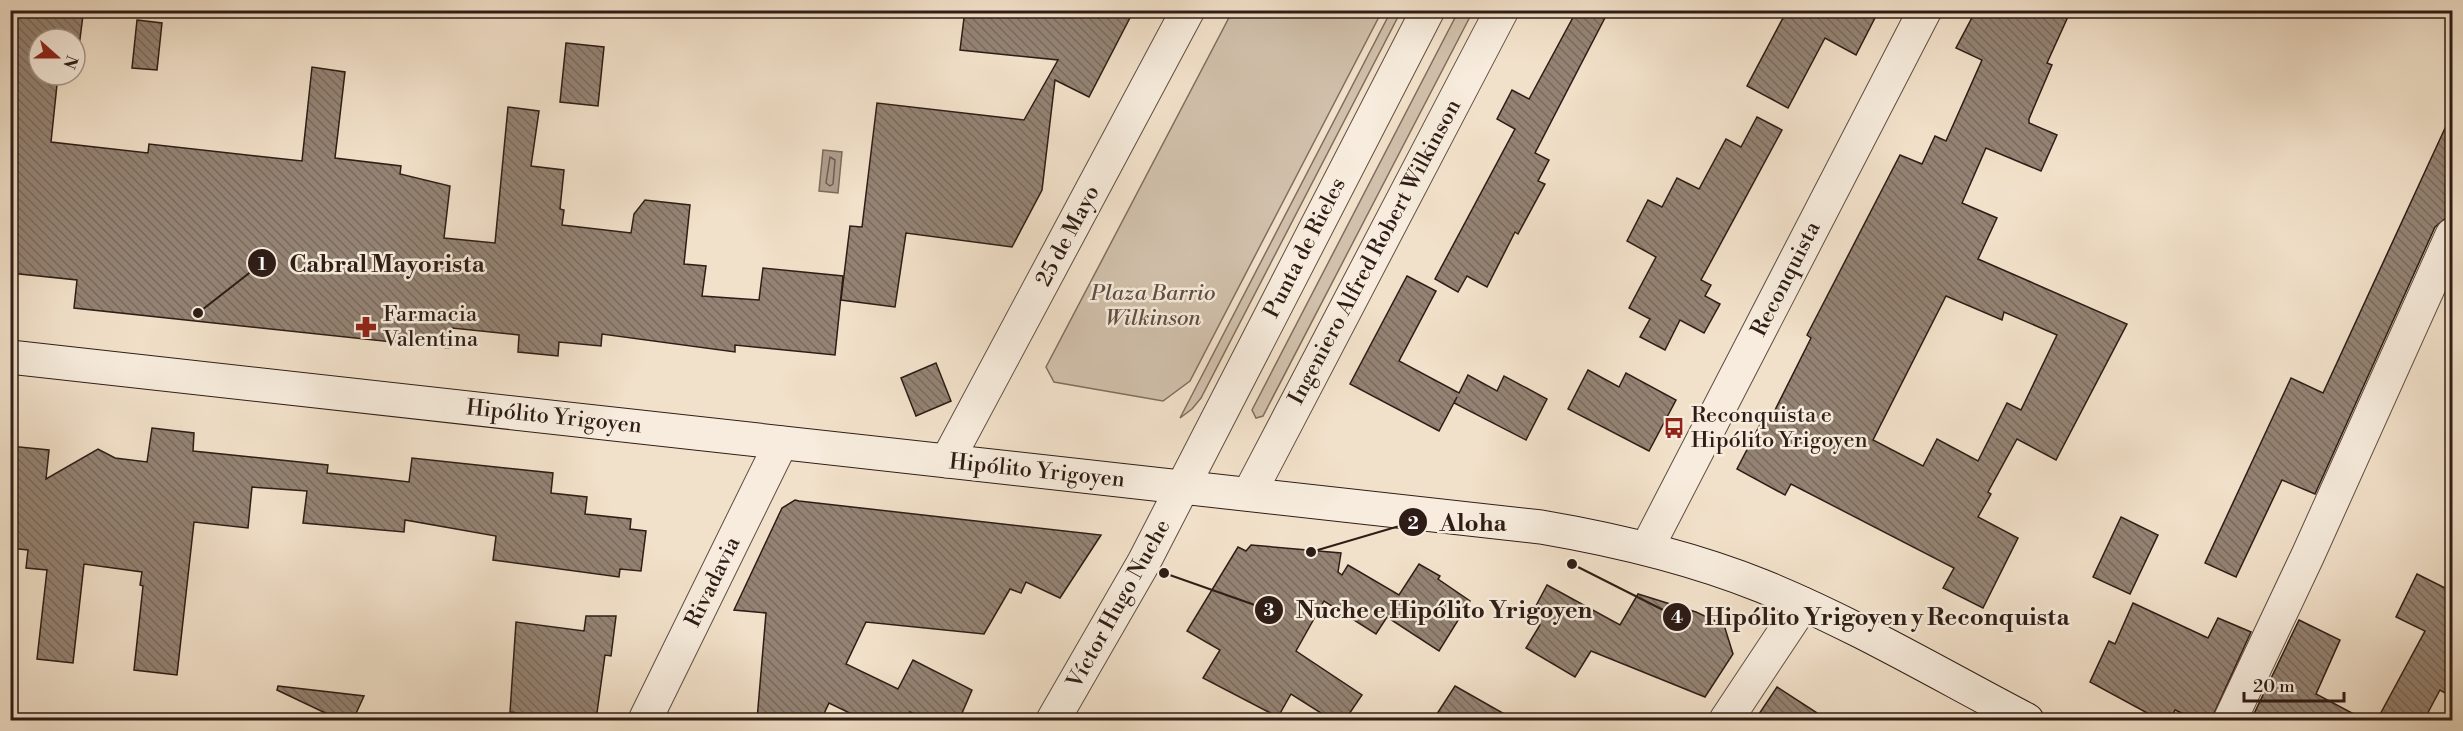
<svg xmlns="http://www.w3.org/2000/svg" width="2463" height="731" font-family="'Libre Bodoni',serif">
<defs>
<pattern id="building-back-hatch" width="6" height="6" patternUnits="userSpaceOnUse" patternTransform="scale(1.5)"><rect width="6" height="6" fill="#948374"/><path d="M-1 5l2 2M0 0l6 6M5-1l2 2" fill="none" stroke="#796b5e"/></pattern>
</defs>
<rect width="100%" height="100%" fill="#f2e1ca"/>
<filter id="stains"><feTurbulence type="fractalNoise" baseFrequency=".00333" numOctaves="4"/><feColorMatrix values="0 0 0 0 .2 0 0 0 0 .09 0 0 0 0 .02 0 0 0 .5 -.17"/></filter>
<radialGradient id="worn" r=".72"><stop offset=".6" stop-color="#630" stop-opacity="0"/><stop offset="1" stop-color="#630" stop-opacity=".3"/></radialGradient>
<g fill="#d1c0ab" stroke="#806e60" stroke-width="1.5">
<polygon points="1233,10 1382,11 1190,381 1163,401 1054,382 1046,367"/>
<polygon points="1459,10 1473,11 1263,416 1256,418 1252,410"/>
<polygon points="1391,11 1401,11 1201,398 1192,409 1180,418"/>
</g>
<polygon fill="#af9e8d" stroke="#7b6a5d" stroke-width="1.5" points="823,150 842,152 838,193 819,191"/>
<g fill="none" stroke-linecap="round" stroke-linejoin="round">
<polygon stroke="#6e5e52" stroke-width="1.5" points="830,157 835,160 833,184 830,186 826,183"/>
</g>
<g fill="url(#building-back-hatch)" stroke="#2e1d16" stroke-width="1.5" fill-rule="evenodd">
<polygon points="10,10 83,15 79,47 75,47 75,39 39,39 39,75 58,75 51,142 148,153 149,144 302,161 312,67 345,72 335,158 401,166 400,174 450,186 444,238 495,243 508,107 539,111 531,166 564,170 560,209 564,210 562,225 631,233 634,214 645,200 690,205 684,264 706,266 702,296 759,300 763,268 843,276 835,355 735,345 735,352 602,334 601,346 559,342 558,356 518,352 519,335 452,328 449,348 74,308 77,280 10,273"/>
<polygon points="965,10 1134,10 1089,97 1055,80 1042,190 1012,247 906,233 895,307 841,300 850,226 862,227 877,103 1024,120 1058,60 960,50"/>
<polygon points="1577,10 1609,10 1535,153 1549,160 1538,181 1545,184 1518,234 1515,232 1487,287 1467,276 1458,292 1435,279 1515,129 1497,119 1512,90 1529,99"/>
<polygon points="1773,10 1879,10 1856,55 1825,38 1788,108 1747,86 1784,16"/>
<path d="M1976 10H2071L2047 63 2052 65 2029 119V123L2057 135 2041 171 1986 148 1962 203 1997 218 1978 259 2127 324 2056 460 2017 439 1988 492 1991 494 1978 517 2018 538 1983 608 1943 588 1954 568 1791 484 1785 495 1737 469 1764 417 1770 420 1811 338 1807 335 1900 155 1922 164 1935 136 1946 141 1982 60 1956 48ZM1946 296 2002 320 2004 312 2057 335 2021 410 2007 403 1978 461 1937 439 1923 466 1873 440Z"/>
<polygon points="137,20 162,23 157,70 132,68"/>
<polygon points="566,43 604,47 598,106 560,102"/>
<polygon points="2452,113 2452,203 2446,218 2435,227 2315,494 2282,480 2236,577 2205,563 2291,378 2323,393"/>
<polygon points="1757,117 1782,130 1701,280 1711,285 1705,296 1720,304 1704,333 1680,320 1665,350 1640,337 1650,319 1629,308 1656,257 1627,241 1648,200 1662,207 1677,178 1699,189 1726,139 1741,147"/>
<polygon points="1407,276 1436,291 1399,361 1459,393 1468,375 1497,391 1504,376 1547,399 1526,440 1454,403 1457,397 1439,431 1350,384"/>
<polygon points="936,363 951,401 916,416 901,378"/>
<polygon points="1588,370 1619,387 1626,373 1676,400 1649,451 1568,409"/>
<polygon points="152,428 194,433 193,451 328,465 327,473 384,479 409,482 412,458 553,473 551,493 587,497 585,514 631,519 630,529 646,531 641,571 620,569 619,577 493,560 496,536 405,520 404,532 303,523 307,491 252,487 248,528 194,522 177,675 134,670 143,586 140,585 142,572 84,564 73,663 37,659 47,570 26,568 28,550 10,548 10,446 49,450 46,479 98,449 115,458 147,462"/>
<polygon points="795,500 799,501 1101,535 1060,598 1026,582 1021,593 1010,589 984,634 866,622 846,664 898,689 913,660 972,690 959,720 928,720 910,712 906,720 864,720 829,703 821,720 757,720 766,613 734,610 782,508"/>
<polygon points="2121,517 2158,535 2130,594 2093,577"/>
<polygon points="1251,545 1341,553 1338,572 1342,575 1348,565 1399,595 1419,564 1440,576 1438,579 1470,601 1439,651 1387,617 1376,634 1324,601 1296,651 1362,695 1345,720 1332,720 1291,694 1278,717 1203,678 1220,650 1187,631 1238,547 1246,551"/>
<polygon points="2417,574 2447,589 2452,579 2452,697 2440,690 2424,720 2377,720 2425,631 2396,617"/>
<polygon points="1547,585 1620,625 1638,594 1696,612 1724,625 1733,654 1705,697 1591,651 1575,677 1526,648 1540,625 1529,619"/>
<polygon points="2133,603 2208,638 2218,618 2251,632 2211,720 2197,720 2175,710 2170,720 2160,720 2090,682 2109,641 2115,644"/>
<polygon points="586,616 616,616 611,656 605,655 596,720 562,718 561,720 521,720 524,714 510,712 516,622 584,631"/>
<polygon points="2299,620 2340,640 2316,694 2365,720 2251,720"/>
<polygon points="278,686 364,696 353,720 340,720 277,690"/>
<polygon points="1455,686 1515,720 1433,720"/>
<polygon points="1777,687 1828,720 1755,720"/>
</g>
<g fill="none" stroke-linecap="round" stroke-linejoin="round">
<defs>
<g id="minor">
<polyline points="947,461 1188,10"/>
<polyline points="1249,494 1502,10"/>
<polyline points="1647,548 1925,10"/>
<polyline points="645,720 781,443"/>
<polyline points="1726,720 1803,604"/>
<polyline points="2230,720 2308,555 2452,235"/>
</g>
<polyline id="tertiary" points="1053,720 1144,562 1428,10"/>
<path id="secondary" d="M10 357 1541 527C1617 540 1690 557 1762 586 1853 623 1939 674 2027 720"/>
</defs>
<use href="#minor" stroke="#5f4e43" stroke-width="35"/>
<use href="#tertiary" stroke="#5f4e43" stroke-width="35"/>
<use href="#secondary" stroke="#2e1d16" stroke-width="35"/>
<use href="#minor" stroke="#f7ecdd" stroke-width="33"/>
<use href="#tertiary" stroke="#f7ecdd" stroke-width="33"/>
<use href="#secondary" stroke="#f7ecdd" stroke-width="33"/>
</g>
<defs>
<symbol id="pharmacy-bare" viewBox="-9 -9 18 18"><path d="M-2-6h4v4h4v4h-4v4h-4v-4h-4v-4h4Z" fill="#8f2418" stroke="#f7ecdd" stroke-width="2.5" paint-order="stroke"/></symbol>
<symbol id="bus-bare" viewBox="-9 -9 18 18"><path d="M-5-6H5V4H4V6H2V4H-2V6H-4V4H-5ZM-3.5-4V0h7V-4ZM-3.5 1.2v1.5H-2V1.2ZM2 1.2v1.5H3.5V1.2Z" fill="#8f2418" stroke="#f7ecdd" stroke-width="2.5" paint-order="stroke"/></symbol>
</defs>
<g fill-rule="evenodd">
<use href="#pharmacy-bare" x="351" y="312" width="30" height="30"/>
<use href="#bus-bare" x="1659" y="413" width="30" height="30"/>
</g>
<g text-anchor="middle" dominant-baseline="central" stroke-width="5" stroke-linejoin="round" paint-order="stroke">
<g font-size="22" fill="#2e1d16" stroke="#f7ecdd">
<text transform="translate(1068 236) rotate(-62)">25 de Mayo</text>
<text transform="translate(1305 248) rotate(-63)">Punta de Rieles</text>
<text transform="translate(1375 252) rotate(-62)">Ingeniero Alfred Robert Wilkinson</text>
<text transform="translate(1786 279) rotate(-63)">Reconquista</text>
<text transform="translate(554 417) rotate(6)">Hipólito Yrigoyen</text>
<text transform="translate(1037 471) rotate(6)">Hipólito Yrigoyen</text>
<text transform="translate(713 582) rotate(-64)">Rivadavia</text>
<text transform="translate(1119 604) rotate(-61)">Víctor Hugo Nuche</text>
</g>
<g font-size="22" font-style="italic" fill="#5f4e43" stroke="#f7ecdd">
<text x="1153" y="293">Plaza Barrio<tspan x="1153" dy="25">Wilkinson</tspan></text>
</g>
<g font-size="22" fill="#2e1d16" stroke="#f7ecdd" text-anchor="start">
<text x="383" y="314">Farmacia<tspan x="383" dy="25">Valentina</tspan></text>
<text x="1691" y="415">Reconquista e<tspan x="1691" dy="25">Hipólito Yrigoyen</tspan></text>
</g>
</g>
<path fill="none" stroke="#2e1d16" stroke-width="2" d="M198 313L262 263M1311 552L1413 522M1164 573L1269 610M1572 564L1677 617"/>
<g fill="#2e1d16" stroke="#f7ecdd" stroke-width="2">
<circle cx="198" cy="313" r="6"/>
<circle cx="1311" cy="552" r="6"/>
<circle cx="1164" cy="573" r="6"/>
<circle cx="1572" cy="564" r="6"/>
<circle cx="262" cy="263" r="15"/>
<circle cx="1413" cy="522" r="15"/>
<circle cx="1269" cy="610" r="15"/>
<circle cx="1677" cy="617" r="15"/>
</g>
<g font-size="18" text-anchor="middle" font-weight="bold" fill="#fff">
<text x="262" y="270">1</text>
<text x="1413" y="529">2</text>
<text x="1269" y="616">3</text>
<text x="1677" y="623">4</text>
</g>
<g font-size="24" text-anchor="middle" font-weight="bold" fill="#2e1d16" stroke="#f7ecdd" stroke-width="5" stroke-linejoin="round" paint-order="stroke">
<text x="387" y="272">Cabral Mayorista</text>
<text x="1473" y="531">Aloha</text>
<text x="1444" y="618">Nuche e Hipólito Yrigoyen</text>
<text x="1887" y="625">Hipólito Yrigoyen y Reconquista</text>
</g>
<rect width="2463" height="731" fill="none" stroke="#f2e1ca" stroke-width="36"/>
<rect x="12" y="12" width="2439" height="707" fill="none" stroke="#2e1d16" stroke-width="3"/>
<rect x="18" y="18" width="2427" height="695" fill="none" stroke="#2e1d16" stroke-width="1.5"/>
<g transform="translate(57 57) rotate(111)"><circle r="28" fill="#f7ecdd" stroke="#a7998d" stroke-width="1.5"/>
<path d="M0-4.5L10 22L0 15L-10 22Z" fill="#8f2418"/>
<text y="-9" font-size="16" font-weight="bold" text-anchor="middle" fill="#2e1d16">N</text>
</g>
<path d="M2244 692v9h100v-9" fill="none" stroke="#2e1d16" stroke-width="3"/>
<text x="2253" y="692" font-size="18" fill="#2e1d16" stroke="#f7ecdd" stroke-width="4.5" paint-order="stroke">20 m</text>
<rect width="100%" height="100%" filter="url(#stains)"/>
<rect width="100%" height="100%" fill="url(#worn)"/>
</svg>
